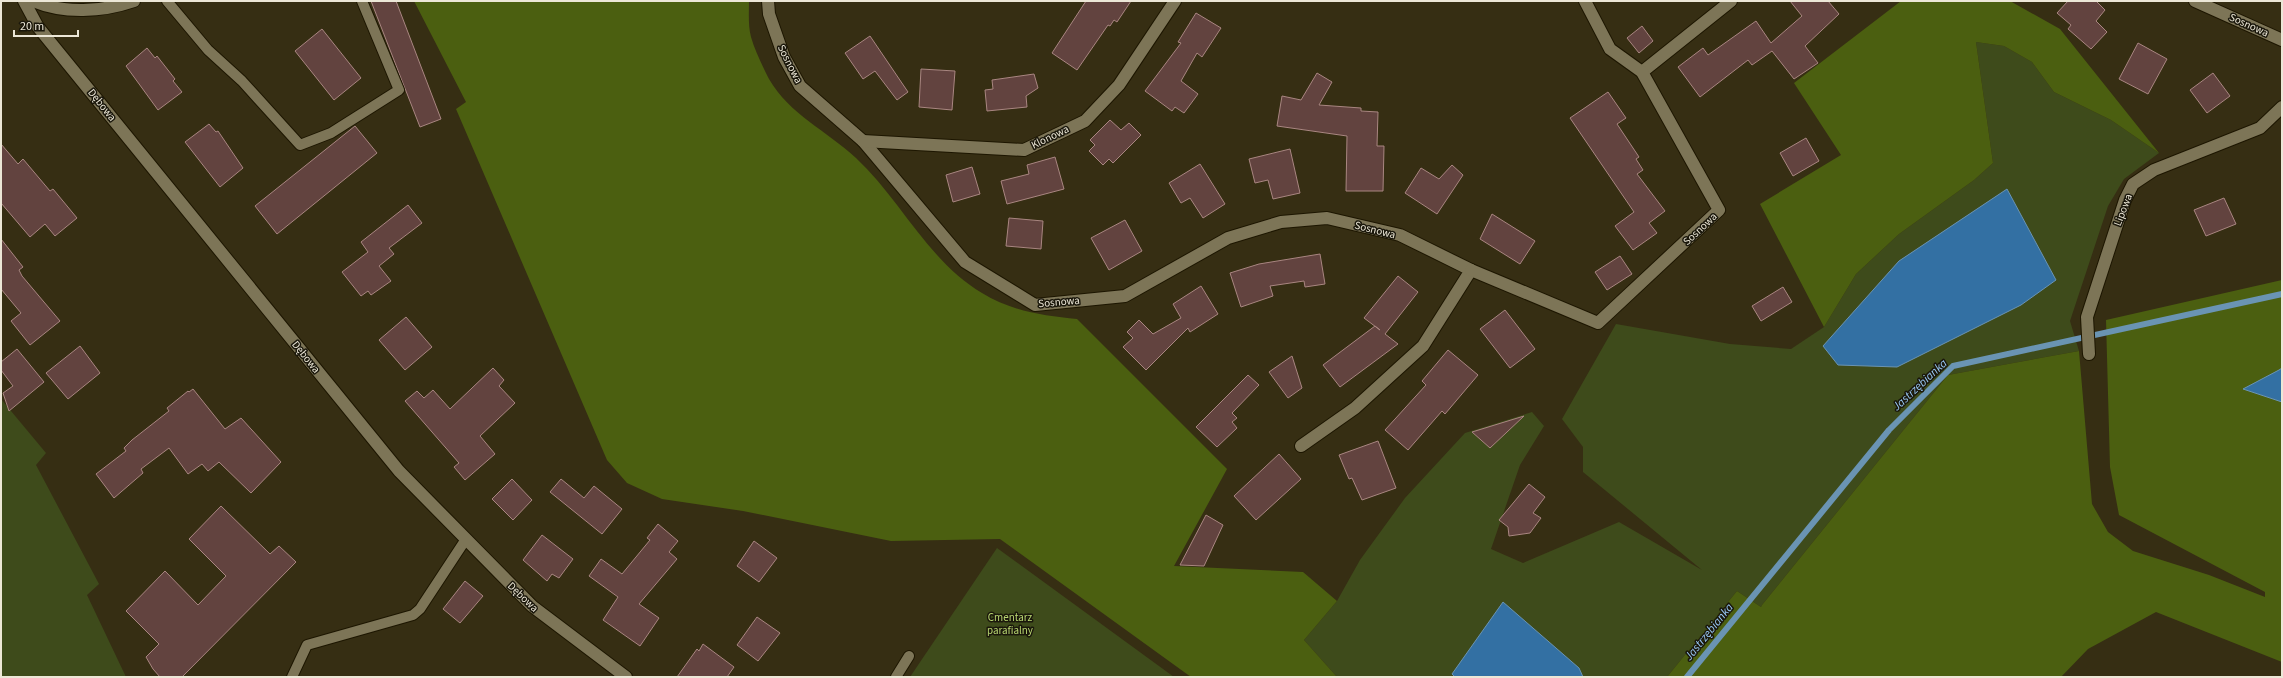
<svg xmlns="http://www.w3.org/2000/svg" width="2283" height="678" font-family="'Source Sans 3',sans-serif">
<rect width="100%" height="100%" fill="#362e13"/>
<g fill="#3e4b1b">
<polygon points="1976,42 2004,46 2032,62 2054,92 2111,120 2159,153 2124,179 2108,206 2070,321 2079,351 1948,375 1762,605 1761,607 1737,591 1667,677 1337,677 1304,640 1337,601 1360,560 1405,498 1465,433 1532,412 1544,426 1520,465 1491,549 1523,563 1619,522 1702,570 1583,472 1583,447 1562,419 1616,324 1730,344 1791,349 1824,327 1856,274 1899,234 1974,180 1993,163"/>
<polygon points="1,399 46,453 36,465 99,584 87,595 126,677 1,677"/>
<polygon points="997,548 1174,677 910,677"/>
</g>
<g fill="#4b5f10">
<path d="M414 1H749C749 12 748 26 751 37 755 51 763 67 769 79 789 114 827 131 856 158 901 200 928 261 982 293 1011 311 1044 316 1077 319L1227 469 1174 566 1303 572 1337 601 1304 640 1337 677H1191L1000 539 891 541 743 511 662 499 627 483 607 460 456 109 466 102Z"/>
<polygon points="1901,1 2010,1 2060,29 2159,153 2111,120 2054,92 2032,62 2004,46 1976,42 1993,163 1974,180 1899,234 1856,274 1824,327 1760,204 1841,155 1794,83"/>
<polygon points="2282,280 2282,662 2156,612 2088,649 2061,677 1667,677 1737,591 1761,607 1762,605 1948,375 2079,351 2092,504 2108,532 2133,551 2209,575 2265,597 2265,592 2119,515 2110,467 2106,320"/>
</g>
<g fill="#3370a3" stroke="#6a94b3">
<polygon points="2007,189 2056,280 2021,305 1897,367 1838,365 1823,346 1899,261"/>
<polygon points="2282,368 2282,402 2243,389 2279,370"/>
<polygon points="1503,602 1579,668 1583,677 1455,677 1452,674"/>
</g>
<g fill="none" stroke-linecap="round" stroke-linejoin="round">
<polyline stroke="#6a94b3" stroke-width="6" points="1687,677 1889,430 1953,366 2282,294"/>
</g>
<g fill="#62433f" stroke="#a98681">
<polygon points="371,1 396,1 441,119 420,127"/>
<polygon points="1086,1 1131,1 1117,22 1114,20 1110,26 1108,25 1077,70 1052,53"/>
<polygon points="1790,1 1828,1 1839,14 1805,46 1818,63 1794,79 1772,51 1752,65 1748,60 1700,97 1678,67 1703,48 1708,55 1756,21 1771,43 1802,16"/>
<polygon points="2068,1 2096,1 2105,10 2096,21 2107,32 2091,49 2068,29 2071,25 2057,13"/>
<polygon points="1196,13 1221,28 1202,57 1197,53 1181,81 1198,94 1184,113 1175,107 1172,111 1145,91 1181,43 1178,42"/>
<polygon points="1642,26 1653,41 1639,53 1627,38"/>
<polygon points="322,29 361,78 334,100 295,51"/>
<polygon points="870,36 908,92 897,100 875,71 863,79 845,53"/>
<polygon points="2138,43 2167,59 2148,94 2119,79"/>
<polygon points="147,48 155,58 157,56 175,79 173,81 182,92 158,110 126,66"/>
<polygon points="921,69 955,71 952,110 919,107"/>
<polygon points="1317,73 1332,82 1319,105 1361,108 1361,111 1378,112 1377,146 1384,146 1383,191 1346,191 1347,136 1277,126 1282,96 1301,100"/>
<polygon points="2213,73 2230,96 2207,113 2190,90"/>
<polygon points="1034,74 1038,88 1026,96 1027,107 987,111 985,90 993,89 992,80"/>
<polygon points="1608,92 1626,118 1617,124 1639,157 1636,159 1643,170 1637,174 1665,211 1649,223 1657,233 1633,250 1615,226 1634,212 1570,118"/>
<polygon points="1110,120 1121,130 1129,123 1141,135 1113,163 1109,159 1103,165 1089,151 1095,145 1090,140"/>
<polygon points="209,124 216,132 218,131 243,168 220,187 185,142"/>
<polygon points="355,126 377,153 277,234 255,206"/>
<polygon points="1806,138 1819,161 1793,176 1780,153"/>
<polygon points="1,144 18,164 23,159 50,191 53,189 77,218 55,236 45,224 30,237 1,203"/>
<polygon points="1290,149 1300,193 1273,199 1268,180 1255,183 1249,159"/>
<polygon points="1055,157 1064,189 1007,204 1001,181 1029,174 1027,165"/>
<polygon points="1200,164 1225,204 1203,218 1190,198 1181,203 1169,183"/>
<polygon points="1452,165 1463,175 1437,214 1405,193 1421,168 1439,179"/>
<polygon points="972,167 980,194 953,202 946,175"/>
<polygon points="2224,198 2236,224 2206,236 2194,210"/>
<polygon points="408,205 422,223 389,248 394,254 379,266 391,281 371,295 368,291 361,296 342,272 368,252 361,242"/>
<polygon points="1492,214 1535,241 1520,264 1480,239"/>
<polygon points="1009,218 1043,221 1041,249 1006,246"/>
<polygon points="1125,220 1142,251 1109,270 1091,238"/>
<polygon points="1,239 23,267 19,270 22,276 60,321 30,345 11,321 21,313 1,289"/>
<polygon points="1320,254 1325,284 1305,287 1304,281 1270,286 1273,296 1241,307 1230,273 1259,264"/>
<polygon points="1620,256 1632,274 1607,290 1595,272"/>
<polygon points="1398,276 1418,292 1385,334 1398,344 1340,387 1323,365 1375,326 1380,330 1364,318"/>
<polygon points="1201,286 1218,314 1190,332 1188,328 1146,370 1123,347 1133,338 1127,332 1139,320 1153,334 1181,318 1173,304"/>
<polygon points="1783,287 1792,302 1761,321 1752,306"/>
<polygon points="1505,310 1535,349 1510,368 1480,329"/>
<polygon points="406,317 432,347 405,370 379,340"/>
<polygon points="80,346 100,373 68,399 46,373"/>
<polygon points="17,349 44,382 9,411 3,393 13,386 1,370 1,362"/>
<polygon points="1448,350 1478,375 1445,414 1442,411 1408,450 1385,430 1426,385 1422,381"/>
<polygon points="1292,356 1302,388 1288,398 1269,372"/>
<polygon points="493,368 504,380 499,386 515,403 480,436 495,454 465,480 454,467 459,463 405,401 417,391 424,398 433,390 450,409"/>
<polygon points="1248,375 1259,385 1232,413 1237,418 1232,422 1237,428 1217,447 1196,427"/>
<polygon points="193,389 225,429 241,418 281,462 251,493 219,462 208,471 202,464 188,474 169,448 141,469 143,473 114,498 96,474 126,451 124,448 132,440 169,411 167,408 188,391 189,392"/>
<polygon points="1524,416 1490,448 1472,432"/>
<polygon points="1378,441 1396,488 1362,500 1352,478 1349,479 1339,455"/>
<polygon points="1279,454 1301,479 1256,520 1234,496"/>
<polygon points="512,479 532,500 513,520 492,499"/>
<polygon points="561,479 584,498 594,486 622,509 602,534 550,492"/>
<polygon points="1529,484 1545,497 1533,513 1541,518 1530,533 1509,536 1508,527 1499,520"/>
<polygon points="221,506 270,554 279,546 296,562 182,677 160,677 153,669 146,657 159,644 126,611 165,571 198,605 226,576 189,539"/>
<polygon points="1206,515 1223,525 1204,566 1180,565"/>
<polygon points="658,524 678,541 669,552 677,559 639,604 659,618 640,646 603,620 618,597 589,576 601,559 622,574 650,540 647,538"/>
<polygon points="542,535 573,559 559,578 552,574 547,581 523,560"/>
<polygon points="754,541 777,558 759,582 737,566"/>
<polygon points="465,581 483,596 460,623 443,609"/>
<polygon points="757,617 780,633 758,661 737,645"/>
<polygon points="703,644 734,667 727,677 677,677 697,649 699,651"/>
</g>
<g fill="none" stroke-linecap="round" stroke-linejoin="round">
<defs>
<g id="lane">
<polyline points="167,1 208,50 242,81 300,145 331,133 399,90 362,1"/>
<polyline points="292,677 307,645 413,615 420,609 466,539"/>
<polyline points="896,677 909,656"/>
</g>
<g id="street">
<polyline points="24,1 38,27 399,471 532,606 626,677"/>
<path d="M33 1C64 14 102 12 134 1"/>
<polyline points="768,1 769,14 784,57 800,86 863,141 965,262 1035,305 1125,296 1228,238 1281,222 1327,218 1400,235 1471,270 1423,346 1355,408 1301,446"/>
<polyline points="2195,1 2282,40"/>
<polyline points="1642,72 1731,1"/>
<polyline points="863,141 1024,150 1085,121 1119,85 1175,1"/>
<polyline points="1471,270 1598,323 1719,210 1642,72 1610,49 1585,1"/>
<polyline points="2089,354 2087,317 2125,200 2133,184 2154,170 2260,128 2282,107"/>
</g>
</defs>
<use href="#lane" stroke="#1d1600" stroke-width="12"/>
<use href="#street" stroke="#1d1600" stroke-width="14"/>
<use href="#lane" stroke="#7d7557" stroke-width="10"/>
<use href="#street" stroke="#7d7557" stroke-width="12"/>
</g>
<g text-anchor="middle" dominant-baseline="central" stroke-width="3" stroke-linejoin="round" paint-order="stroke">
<g font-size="11" fill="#ece7d7" stroke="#1a170b">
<text transform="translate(2249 25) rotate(24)">Sosnowa</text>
<text transform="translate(790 64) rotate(63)">Sosnowa</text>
<text transform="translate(102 105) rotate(51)">Dębowa</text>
<text transform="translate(1050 137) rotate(-26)">Klonowa</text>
<text transform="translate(2123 210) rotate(-69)">Lipowa</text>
<text transform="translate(1700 229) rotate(-43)">Sosnowa</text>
<text transform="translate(1375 230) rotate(14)">Sosnowa</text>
<text transform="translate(1059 302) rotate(-5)">Sosnowa</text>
<text transform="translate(306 357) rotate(51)">Dębowa</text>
<text transform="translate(523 597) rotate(44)">Dębowa</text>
</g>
<g font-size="11" fill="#b9d772" stroke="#1a170b">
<text x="1010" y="617">Cmentarz<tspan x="1010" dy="13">parafialny</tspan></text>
</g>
<g font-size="12" font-style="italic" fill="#98c7f3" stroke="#1a170b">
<text transform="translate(1920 385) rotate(-43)">Jastrzębianka</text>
<text transform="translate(1709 632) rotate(-51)">Jastrzębianka</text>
</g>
</g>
<rect width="2283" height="678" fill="none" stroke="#ece7d7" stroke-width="4"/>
<path d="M14 30v6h64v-6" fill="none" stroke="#ece7d7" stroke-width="2"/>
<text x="20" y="30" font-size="12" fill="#ece7d7" stroke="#1a170b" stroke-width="3" paint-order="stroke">20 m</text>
</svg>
